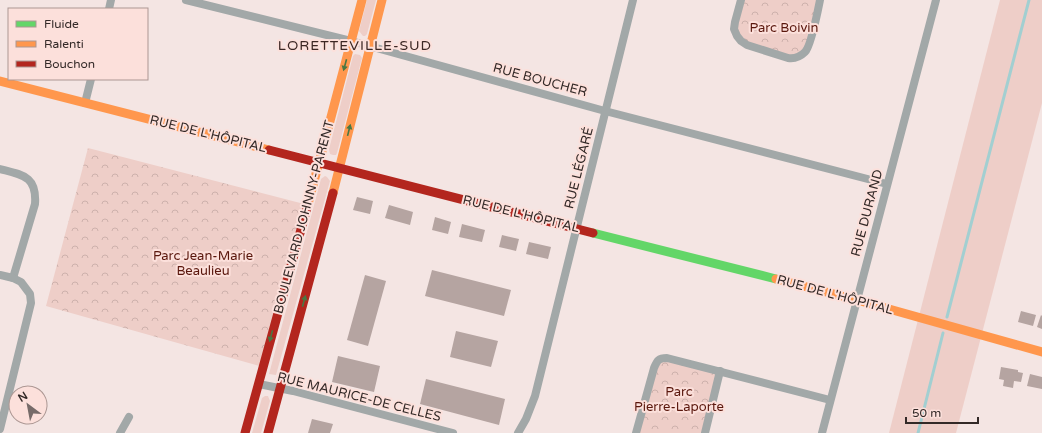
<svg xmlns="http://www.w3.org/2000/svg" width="1042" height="433" font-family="'Varela Round',sans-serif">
<defs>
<pattern id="forest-crowns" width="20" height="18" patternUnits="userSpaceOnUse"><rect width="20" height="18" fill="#eecec8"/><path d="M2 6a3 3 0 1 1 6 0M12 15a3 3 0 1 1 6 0" fill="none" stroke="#cdb1ac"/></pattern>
</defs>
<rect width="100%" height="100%" fill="#f4e5e3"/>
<g fill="#eecec8">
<polygon points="367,0 376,0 367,34 365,36 363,36 359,31"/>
<polygon points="1000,0 1042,0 1042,103 956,433 889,433"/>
<polygon points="355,54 360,55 362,58 337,153 336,155 333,155 330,154 329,149 353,56"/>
<polygon points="325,176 327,177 330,181 276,375 269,374 321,179"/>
<polygon points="265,396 268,396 270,401 261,433 252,433 262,398"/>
</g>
<g fill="url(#forest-crowns)">
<polygon points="741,0 820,0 810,44 795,59 741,41 735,22"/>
<polygon points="88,148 308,205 263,367 46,306"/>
<polygon points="661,358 720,371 705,433 636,433"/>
</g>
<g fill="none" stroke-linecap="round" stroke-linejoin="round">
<g stroke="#a2cfd1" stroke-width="3">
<polyline points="947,317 1029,0"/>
<polyline points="918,433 943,333"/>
</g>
</g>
<g fill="#b5a4a1">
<polygon points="357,197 373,201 370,214 353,210"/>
<polygon points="389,205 413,212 410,225 385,218"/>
<polygon points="435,217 451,222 448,234 432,230"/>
<polygon points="462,224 485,230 482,242 459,237"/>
<polygon points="502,235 519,239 516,251 499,247"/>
<polygon points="529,242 551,247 548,259 526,254"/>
<polygon points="432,270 511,290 504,316 425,296"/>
<polygon points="365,275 386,281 368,346 347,340"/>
<polygon points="1021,311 1036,315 1033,326 1018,322"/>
<polygon points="1041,315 1042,316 1042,329 1037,327"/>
<polygon points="456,331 498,341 491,367 450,357"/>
<polygon points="338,356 380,366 374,392 332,382"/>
<polygon points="1001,367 1018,370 1018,372 1023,373 1021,382 1014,381 1013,388 1003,386 1004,380 999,379"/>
<polygon points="1030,374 1042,377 1042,389 1027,386"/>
<polygon points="426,379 505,399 499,425 420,404"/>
<polygon points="312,419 333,424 330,433 308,433"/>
</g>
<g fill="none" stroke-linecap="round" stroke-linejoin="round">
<g stroke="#a2a8a8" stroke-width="8">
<polyline points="186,0 351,41 605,111 887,184"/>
<path d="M741 0 735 22 734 29 737 36 741 41 747 45 788 58C795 59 800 57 805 52 811 46 818 10 820 0"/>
<polyline points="109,9 111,0"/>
<polyline points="85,103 91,79"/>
<path d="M0 169C23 175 37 176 35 204L13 278"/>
<polyline points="0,275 13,278 21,282 30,294 31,303 0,429"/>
<polyline points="259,384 293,391 453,433"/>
<polyline points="120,433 129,417"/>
<polyline points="518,433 526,419 535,396 633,0"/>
<path d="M636 433 654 368C657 361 658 358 667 358L830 400"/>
<polyline points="705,433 720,371"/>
<polyline points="822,433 936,0"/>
</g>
<polyline stroke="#63d668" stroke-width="9" points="593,233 776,279"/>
<g stroke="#ff974d" stroke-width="9">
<polyline points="0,81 269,150"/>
<polyline points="333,193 382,0"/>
<polyline points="308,204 362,0"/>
<polyline points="776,279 857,300 1042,352"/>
</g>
<g stroke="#b3261e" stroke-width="9">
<polyline points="269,150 593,233"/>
<polyline points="245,433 308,204"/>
<polyline points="268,433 333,193"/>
</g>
</g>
<defs><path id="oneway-solid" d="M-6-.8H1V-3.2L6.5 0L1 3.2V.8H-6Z"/></defs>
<g fill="#497744">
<use href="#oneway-solid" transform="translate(345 65) rotate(105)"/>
<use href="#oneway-solid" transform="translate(349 130) rotate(-76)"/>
<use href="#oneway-solid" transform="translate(304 301) rotate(-75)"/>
<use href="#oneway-solid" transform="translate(271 336) rotate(105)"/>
</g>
<g text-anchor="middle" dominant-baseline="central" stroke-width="4" stroke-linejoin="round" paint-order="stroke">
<g font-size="13" fill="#5a170d" stroke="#fce0db">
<text x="784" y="28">Parc Boivin</text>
<text x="203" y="256">Parc Jean-Marie<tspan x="203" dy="15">Beaulieu</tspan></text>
<text x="679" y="392">Parc<tspan x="679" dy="15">Pierre-Laporte</tspan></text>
</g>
<g font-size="13" fill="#332927" stroke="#fce0db">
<text transform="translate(540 80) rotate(15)">RUE BOUCHER</text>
<text transform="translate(208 134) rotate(14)">RUE DE L'HÔPITAL</text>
<text transform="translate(579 168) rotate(-76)">RUE LÉGARÉ</text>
<text transform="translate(867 213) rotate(-75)">RUE DURAND</text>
<text transform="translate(521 214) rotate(14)">RUE DE L'HÔPITAL</text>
<text transform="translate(304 217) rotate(-75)">BOULEVARD JOHNNY-PARENT</text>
<text transform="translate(835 295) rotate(15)">RUE DE L'HÔPITAL</text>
<text transform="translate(359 397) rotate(14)">RUE MAURICE-DE CELLES</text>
</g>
<g font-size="14" letter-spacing="1" fill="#3c2724" stroke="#fce0db">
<text x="355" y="45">LORETTEVILLE-SUD</text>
</g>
</g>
<rect x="8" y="8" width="140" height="72" fill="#fce0db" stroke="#ac9793"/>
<rect x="16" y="21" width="20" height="6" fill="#63d668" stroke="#ac9793"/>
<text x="44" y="28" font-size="12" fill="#332927">Fluide</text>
<rect x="16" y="41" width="20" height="6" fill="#ff974d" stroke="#ac9793"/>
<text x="44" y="48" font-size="12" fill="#332927">Ralenti</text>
<rect x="16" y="61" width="20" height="6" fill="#b3261e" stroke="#ac9793"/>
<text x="44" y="68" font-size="12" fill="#332927">Bouchon</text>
<g transform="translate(28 405) rotate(328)"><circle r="19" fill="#fce0db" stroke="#ac9793"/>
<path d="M0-3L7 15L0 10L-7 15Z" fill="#776b69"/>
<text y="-6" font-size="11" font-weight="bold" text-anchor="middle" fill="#332927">N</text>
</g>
<path d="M906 417v6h72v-6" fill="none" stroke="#332927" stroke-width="2"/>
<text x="912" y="417" font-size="12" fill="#332927" stroke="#fce0db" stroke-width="3" paint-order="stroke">50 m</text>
</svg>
